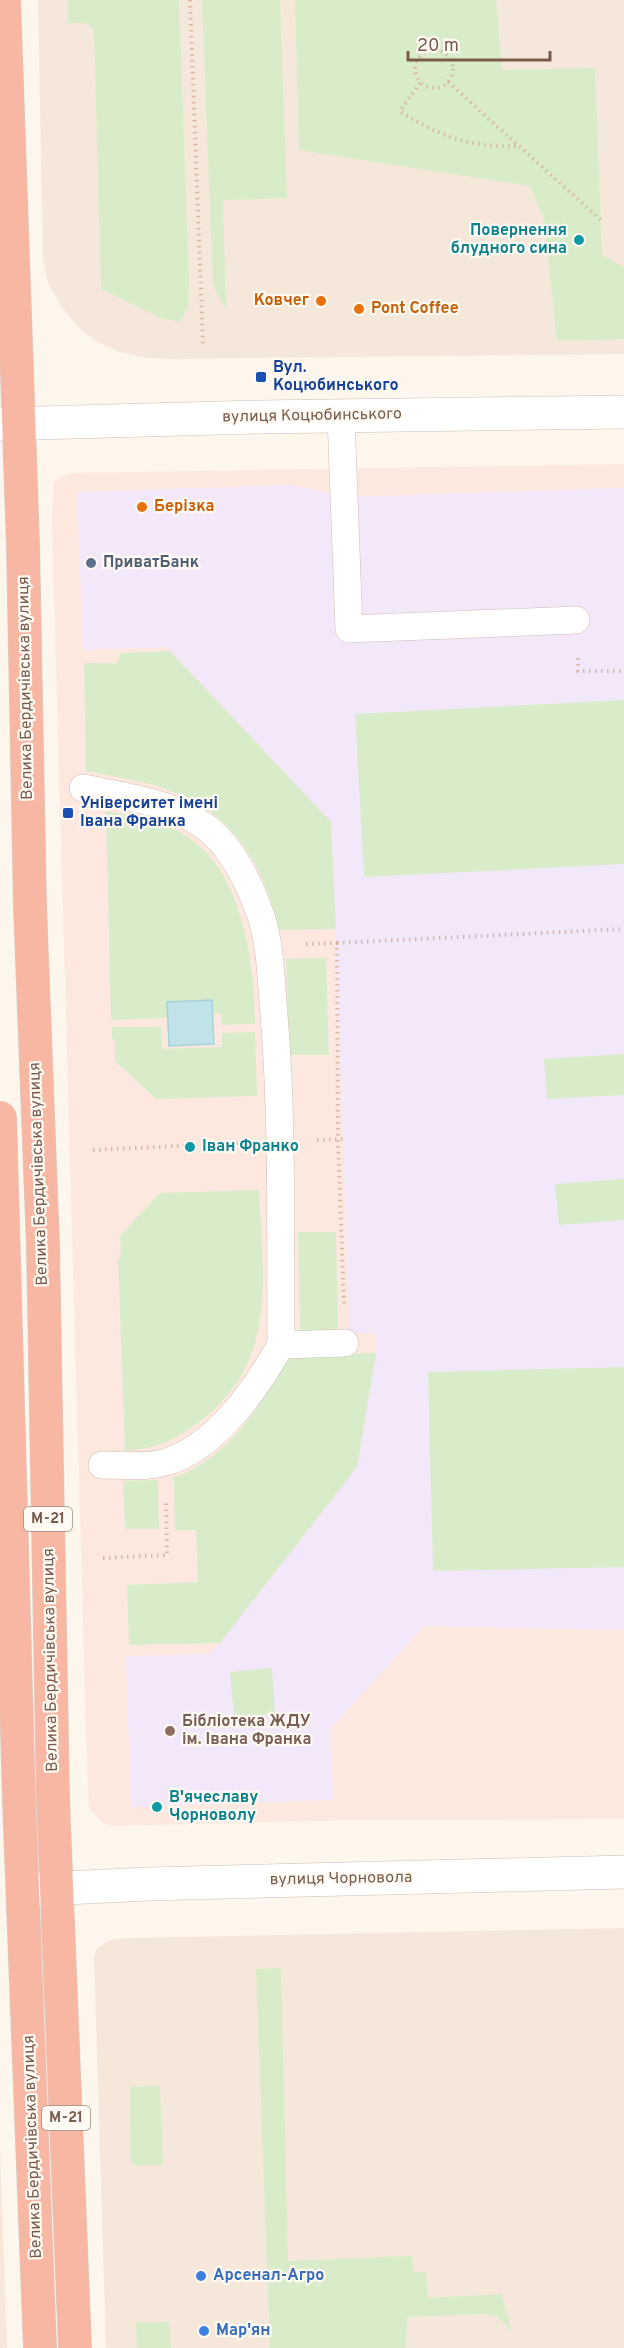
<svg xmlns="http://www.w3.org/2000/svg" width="624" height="2348" font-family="Overpass,sans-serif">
<rect width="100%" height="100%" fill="#fdf6ec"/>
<g fill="#f5e8da">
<polygon points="38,0 624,0 624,354 172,359 146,358 119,352 96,341 81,330 63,309 48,283 43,259"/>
<polygon points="624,1928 624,2348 106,2348 94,1956 97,1948 110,1940 126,1938"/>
<polygon points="0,2148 7,2348 0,2348"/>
</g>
<polygon fill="#fde8e0" points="624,464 624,1819 352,1820 114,1826 106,1824 99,1820 89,1808 87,1761 52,521 54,482 68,473"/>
<polygon fill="#f3e8fa" points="292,485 345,497 624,488 624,1630 424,1626 330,1729 333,1800 131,1807 126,1656 209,1654 220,1643 357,1467 376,1353 375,1333 350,1333 331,822 167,647 83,650 77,492"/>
<g fill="#d8ecc9">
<path d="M68 0H179L189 283 188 307 180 322 161 318 101 289 94 30C88 21 79 23 68 23Z"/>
<polygon points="202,0 280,0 287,198 223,200 226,310 213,285"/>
<polygon points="295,0 496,0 502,70 595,68 602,255 624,267 624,339 557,341 544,219 530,186 299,150"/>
<path d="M170 651 331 822 336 929 278 930C267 870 235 816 176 793 147 781 116 777 86 771L84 663H117L121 653Z"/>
<polygon points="624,700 624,864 364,877 355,714"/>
<path d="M106 811C136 816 167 822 192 840 243 876 255 966 255 1024L222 1025 221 1013 214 1014 212 1000 167 1002V1018L111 1020Z"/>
<polygon points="326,958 329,1055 289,1055 286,959"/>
<polygon points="112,1027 161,1027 162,1049 222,1047 222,1033 255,1032 257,1096 156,1099 115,1061 115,1040 112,1039"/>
<polygon points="624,1054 624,1095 547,1099 544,1059"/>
<polygon points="624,1179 624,1220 559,1225 555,1184"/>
<path d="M259 1190C263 1276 279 1363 199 1422 173 1441 158 1448 125 1451L118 1258 121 1257 120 1236 160 1193Z"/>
<polygon points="298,1232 336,1232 338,1333 300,1334"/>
<path d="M376 1353 357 1467 220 1643 129 1645 127 1585 198 1582 196 1530H175L174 1477C225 1461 266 1403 285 1356Z"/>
<polygon points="624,1367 624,1567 433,1571 428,1372"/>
<polygon points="158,1480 159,1529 125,1529 123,1481"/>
<polygon points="272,1668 275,1714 234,1717 230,1672"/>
<polygon points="281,1968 288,2261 412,2256 414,2272 426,2272 428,2298 501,2294 512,2332 497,2316 483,2314 407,2317 406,2348 270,2348 256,1969"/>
<polygon points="160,2086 163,2165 131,2165 130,2087"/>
<polygon points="169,2322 171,2348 137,2348 136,2323"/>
</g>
<polygon fill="#bfe3e8" stroke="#a5d3da" stroke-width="1.5" points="212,1000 214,1044 169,1046 167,1002"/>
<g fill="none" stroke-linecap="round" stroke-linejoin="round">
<defs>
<g id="lane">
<polyline points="341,416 349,629 576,620"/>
<path d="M83 788C126 797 170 801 207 828 233 848 250 885 261 916 271 947 271 982 274 1015 283 1124 280 1235 281 1345L345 1343"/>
<path d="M102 1465C122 1465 147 1468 166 1462 217 1447 256 1388 281 1345"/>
</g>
<g id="street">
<polyline points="0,424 260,417 624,412"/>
<polyline points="24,1890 148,1884 624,1872"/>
</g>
<g id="highway">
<polyline points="4,0 23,545 30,906 43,1246 53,1799 75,2348"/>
<polyline points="0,1118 19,1800 40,2348"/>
</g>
</defs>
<use href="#lane" stroke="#d1beb0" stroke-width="28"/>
<use href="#street" stroke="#d1beb0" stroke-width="34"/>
<use href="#highway" stroke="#dad1cd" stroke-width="34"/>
<g stroke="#d9b8a5" stroke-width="4" stroke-dasharray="1.5 4.5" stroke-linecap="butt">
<polyline points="190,0 203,345"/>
<circle cx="434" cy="69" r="19"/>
<polyline points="448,82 601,220"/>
<path d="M420 83 400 111C437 136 473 148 518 146"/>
<polyline points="578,658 578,671 624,671"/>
<polyline points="337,943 624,929"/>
<polyline points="306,944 337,943 338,1139 344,1304"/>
<polyline points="317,1140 344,1139"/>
<polyline points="93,1150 241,1143"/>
<polyline points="103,1558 167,1555 166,1500"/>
</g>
<use href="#lane" stroke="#fff" stroke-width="27"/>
<use href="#street" stroke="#fff" stroke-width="33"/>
<use href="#highway" stroke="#f7b7a3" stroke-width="33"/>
</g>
<g fill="#0f9aa8" stroke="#fffaf3" stroke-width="2">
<circle cx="579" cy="240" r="6"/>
<circle cx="190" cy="1147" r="6"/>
<circle cx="157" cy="1807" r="6"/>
</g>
<g fill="#e8710a" stroke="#fffaf3" stroke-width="2">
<circle cx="321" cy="301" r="6"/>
<circle cx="359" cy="309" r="6"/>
<circle cx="142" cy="507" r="6"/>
</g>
<g fill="#1a4fb4" stroke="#fffaf3" stroke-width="2">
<rect x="255" y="371" width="12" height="12" rx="3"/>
<rect x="62" y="807" width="12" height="12" rx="3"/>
</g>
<circle fill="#5c6f8a" stroke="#fffaf3" stroke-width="2" cx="91" cy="563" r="6"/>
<circle fill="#8d6e63" stroke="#fffaf3" stroke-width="2" cx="170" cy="1731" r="6"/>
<g fill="#3f7fe0" stroke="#fffaf3" stroke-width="2">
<circle cx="201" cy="2276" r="6"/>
<circle cx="204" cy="2331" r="6"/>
</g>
<g text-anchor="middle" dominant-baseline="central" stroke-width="4.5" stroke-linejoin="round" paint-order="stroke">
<g fill="#fffaf3" stroke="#a28b7f" stroke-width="1.5">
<rect x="24" y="1507" width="48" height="24" rx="4.5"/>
<rect x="42" y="2106" width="48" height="24" rx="4.5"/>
</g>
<g font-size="15" font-weight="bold" fill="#7a5c4d">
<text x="48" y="1519">М-21</text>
<text x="66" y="2118">М-21</text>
</g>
<g font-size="16" font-weight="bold" fill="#0d838f" stroke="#fffaf3" text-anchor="start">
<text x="567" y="231" text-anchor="end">Повернення<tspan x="567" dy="18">блудного сина</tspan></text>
<text x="202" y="1147">Іван Франко</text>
<text x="169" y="1798">В'ячеславу<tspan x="169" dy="18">Чорноволу</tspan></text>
</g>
<g font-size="16" font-weight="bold" fill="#c56008" stroke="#fffaf3" text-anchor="start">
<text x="309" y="301" text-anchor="end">Ковчег</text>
<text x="371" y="309">Pont Coffee</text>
<text x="154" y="507">Берізка</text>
</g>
<g font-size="16" font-weight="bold" fill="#164399" stroke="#fffaf3" text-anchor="start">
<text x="273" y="368">Вул.<tspan x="273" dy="18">Коцюбинського</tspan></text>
<text x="80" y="804">Університет імені<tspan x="80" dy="18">Івана Франка</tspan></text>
</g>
<g font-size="16" fill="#7a5c4d" stroke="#fffaf3">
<text transform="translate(312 416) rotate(-1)">вулиця Коцюбинського</text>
<text transform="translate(26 688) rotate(-91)">Велика Бердичівська вулиця</text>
<text transform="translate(39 1174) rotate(-92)">Велика Бердичівська вулиця</text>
<text transform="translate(51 1660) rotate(-91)">Велика Бердичівська вулиця</text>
<text transform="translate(341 1879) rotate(-1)">вулиця Чорновола</text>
<text transform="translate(33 2147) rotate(-92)">Велика Бердичівська вулиця</text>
</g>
<g font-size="16" font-weight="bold" fill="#4e5e75" stroke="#fffaf3" text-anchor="start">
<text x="103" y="563">ПриватБанк</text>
</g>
<g font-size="16" font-weight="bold" fill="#785e54" stroke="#fffaf3" text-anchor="start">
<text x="182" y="1722">Бібліотека ЖДУ<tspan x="182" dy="18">ім. Івана Франка</tspan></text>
</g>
<g font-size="16" font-weight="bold" fill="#366cbe" stroke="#fffaf3" text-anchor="start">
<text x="213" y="2276">Арсенал-Агро</text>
<text x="216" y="2331">Мар'ян</text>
</g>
</g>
<path d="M408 51v9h142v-9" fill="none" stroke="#7a5c4d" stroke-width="3"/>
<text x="417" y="51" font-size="18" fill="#7a5c4d" stroke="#fffaf3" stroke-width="4.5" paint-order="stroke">20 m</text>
</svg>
